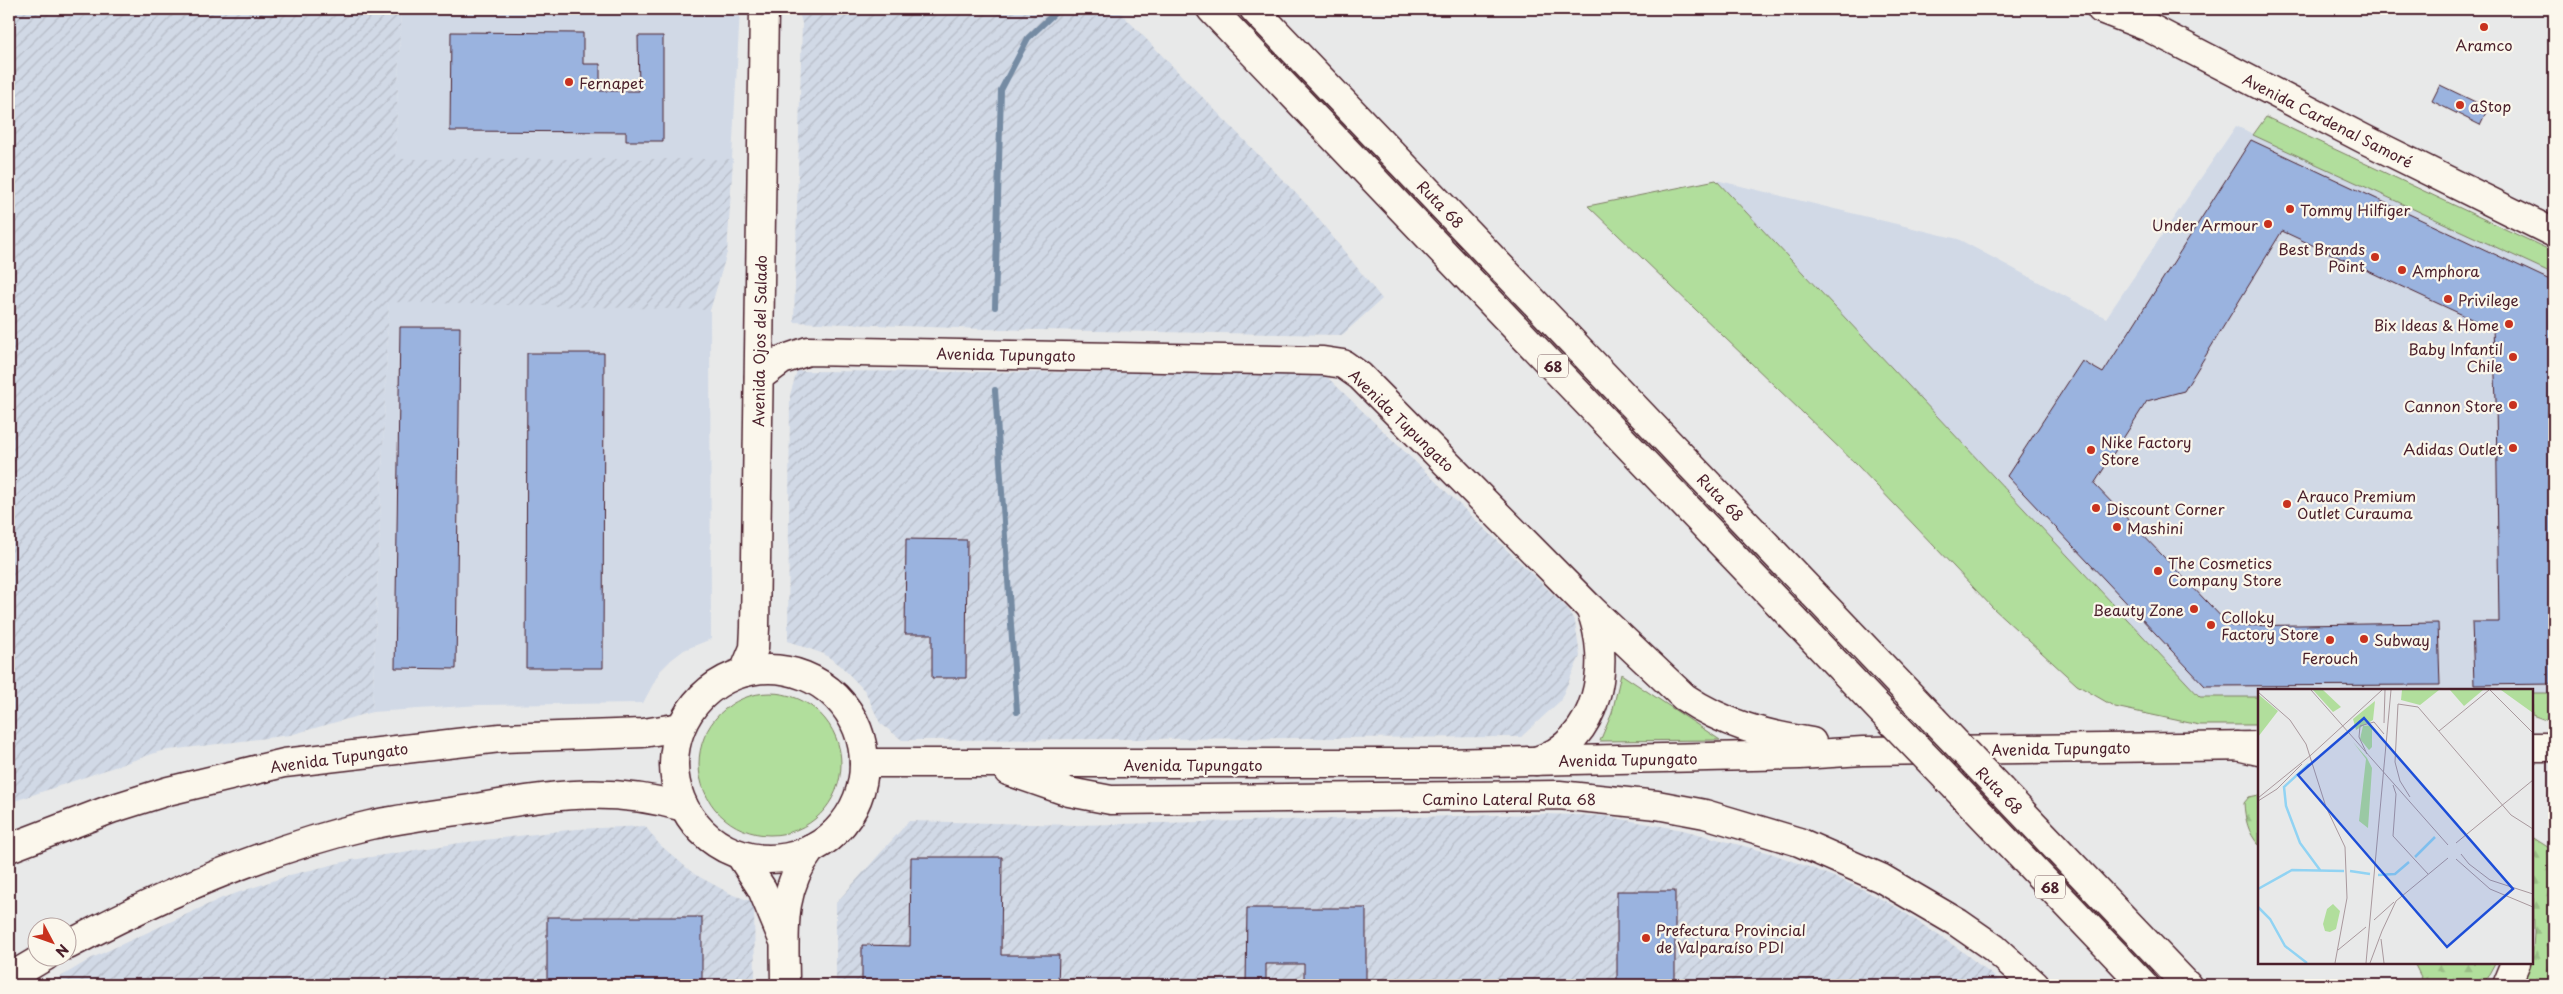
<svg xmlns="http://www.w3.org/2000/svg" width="2563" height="994" font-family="'Playpen Sans',sans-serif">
<defs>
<pattern id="industrial-furrows" width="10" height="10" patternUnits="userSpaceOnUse" patternTransform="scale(1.25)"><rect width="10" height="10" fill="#d1d9e6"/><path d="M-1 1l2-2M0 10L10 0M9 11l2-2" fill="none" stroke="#b5bac5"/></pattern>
<pattern id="forest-firs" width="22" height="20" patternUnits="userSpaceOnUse" patternTransform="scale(1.25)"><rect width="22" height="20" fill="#b1de9c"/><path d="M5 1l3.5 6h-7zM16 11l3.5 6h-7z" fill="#9abe87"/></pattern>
</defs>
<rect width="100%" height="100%" fill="#e8e9e9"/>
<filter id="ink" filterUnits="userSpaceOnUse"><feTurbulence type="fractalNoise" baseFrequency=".02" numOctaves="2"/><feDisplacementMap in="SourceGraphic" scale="10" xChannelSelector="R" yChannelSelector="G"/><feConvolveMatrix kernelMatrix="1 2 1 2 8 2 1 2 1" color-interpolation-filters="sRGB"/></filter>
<g filter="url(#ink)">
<g fill="#d1d9e6">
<polygon points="401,9 740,9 727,252 710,310 711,639 684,650 671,660 660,671 643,703 480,705 372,712"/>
<polygon points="2236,126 2554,274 2554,694 2532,694 2532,690 2259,690 2259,697 2200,697 1716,180 1958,239 2106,318"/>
</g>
<g fill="url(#industrial-furrows)">
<polygon points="9,9 401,9 395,159 733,159 727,252 710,310 389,302 372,712 290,735 161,751 9,803"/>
<polygon points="798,9 1117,9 1309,207 1382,299 1342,335 984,329 794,322 802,23"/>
<polygon points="797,371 1324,374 1567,608 1575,622 1580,656 1560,701 1521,737 902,740 880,723 865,691 840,665 824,654 788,641 790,395"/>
<polygon points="1544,814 1604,816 1683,830 1770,853 1817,870 1862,889 1896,907 1959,949 2005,985 836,985 836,903 909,821 1077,825"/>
<polygon points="645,826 659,844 694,874 733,895 754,902 755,985 47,985 92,958 222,898 290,875 352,860 460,843 577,829"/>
</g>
<g fill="#b1de9c" stroke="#7e7e64">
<polygon points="2266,117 2554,252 2554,274 2253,135"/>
<polygon points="1716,180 2200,697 2259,697 2259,725 2199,725 2115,707 2077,685 1993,608 1857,465 1588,206"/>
<polygon points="1621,674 1720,740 1600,741 1612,713"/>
<polygon points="2532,693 2554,693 2554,723 2532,715"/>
<circle cx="770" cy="764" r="71"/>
</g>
<g fill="url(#forest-firs)" stroke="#7e7e64">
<path d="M2259 795V845C2248 833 2245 819 2244 803L2249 797Z"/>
<polygon points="2532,837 2554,851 2554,985 2516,985 2525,963 2532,963 2534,933"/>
<polygon points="2414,963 2495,963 2483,985 2425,985"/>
</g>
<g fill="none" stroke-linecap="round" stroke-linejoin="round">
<g stroke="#758ba3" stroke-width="6">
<polyline points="995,307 1001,90 1028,38 1059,9"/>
<polyline points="995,390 1017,712"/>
</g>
</g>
<g fill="#9ab3df" stroke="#4a1f2b">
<polygon points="451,32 583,33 583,64 600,64 600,91 639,91 638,36 663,36 663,141 626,141 626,132 450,131"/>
<polygon points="2440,85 2488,108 2480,125 2432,101"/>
<polygon points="2251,140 2554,282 2554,684 2474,685 2472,622 2499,622 2496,400 2493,329 2282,231 2184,391 2147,401 2094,484 2230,626 2438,623 2440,685 2205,686 2007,476 2082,361 2103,373"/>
<polygon points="400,327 460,327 456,669 395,668"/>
<polygon points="527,353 604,353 603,668 526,668"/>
<polygon points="906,539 967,540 966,678 932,678 932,634 905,634"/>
<polygon points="911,857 1002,857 1001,955 1059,955 1058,985 862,985 862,945 910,946"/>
<rect x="1617" y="891" width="58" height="94"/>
<polygon points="1247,908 1366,908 1366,985 1304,985 1304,964 1266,964 1266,985 1246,985"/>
<rect x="547" y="917" width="155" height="68"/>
</g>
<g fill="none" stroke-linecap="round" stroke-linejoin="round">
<defs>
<g id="tertiary">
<polyline points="9,848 111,809 168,791 284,763 500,738 643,733 681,727"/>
<polyline points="740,855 762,889 782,937"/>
<path d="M68 945C162 895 265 849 370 825 403 818 437 814 470 809 548 796 606 785 684 807"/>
<polyline points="9,978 46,956"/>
<path d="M785 985C785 934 778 893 811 849"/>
</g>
<g id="secondary">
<polyline points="2101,9 2148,27 2366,140 2554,233"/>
<path d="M759 377 782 360 808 351 1323 361 1343 364 1360 376 1589 607 1684 697C1724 724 1765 735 1812 742"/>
<circle cx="769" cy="764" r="95"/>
<polyline points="744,672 754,648 755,628 764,9"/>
<polyline points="2532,747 2554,747"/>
<path d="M1536 761C1599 741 1613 663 1590 608"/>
<polyline points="864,763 1443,763 1800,755 1863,751 2259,746"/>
<polyline points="1008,771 1069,792 1111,800 1559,795 1657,805 1705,814 1799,842 1881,878 1958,923 1994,948 2035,985"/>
</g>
<g id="motorway">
<polyline points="1211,9 1894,724"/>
<polyline points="1254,9 1933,719"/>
<polyline points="2237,746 2259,751"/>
<polyline points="1957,789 2144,985"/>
<polyline points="2001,790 2187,985"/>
<polyline points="2507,985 2516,963"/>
</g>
</defs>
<use href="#tertiary" stroke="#4a1f2b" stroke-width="31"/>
<use href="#secondary" stroke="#4a1f2b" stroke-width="31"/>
<use href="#motorway" stroke="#4a1f2b" stroke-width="31"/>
<use href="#tertiary" stroke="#fbf7ec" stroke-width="28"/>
<use href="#secondary" stroke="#fbf7ec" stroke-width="28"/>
<use href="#motorway" stroke="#fbf7ec" stroke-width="28"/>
<defs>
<g id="motorway-bridge">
<polyline points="1933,719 2001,790"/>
<polyline points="1894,724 1957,789"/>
</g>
</defs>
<use href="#motorway-bridge" stroke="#4a1f2b" stroke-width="31" stroke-linecap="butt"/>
<use href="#motorway-bridge" stroke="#fbf7ec" stroke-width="28"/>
</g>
</g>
<g fill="#c8321e" stroke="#fbf7ec" stroke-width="2">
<circle cx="2484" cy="27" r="5"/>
<circle cx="569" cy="82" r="5"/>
<circle cx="2460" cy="105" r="5"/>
<circle cx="2290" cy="209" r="5"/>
<circle cx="2268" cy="224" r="5"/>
<circle cx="2375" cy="257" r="5"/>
<circle cx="2402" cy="270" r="5"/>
<circle cx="2448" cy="299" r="5"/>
<circle cx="2509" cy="324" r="5"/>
<circle cx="2513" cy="357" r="5"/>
<circle cx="2513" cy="405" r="5"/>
<circle cx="2513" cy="448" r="5"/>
<circle cx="2091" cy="450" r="5"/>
<circle cx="2287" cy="504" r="5"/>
<circle cx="2096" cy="508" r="5"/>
<circle cx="2117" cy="527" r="5"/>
<circle cx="2158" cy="571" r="5"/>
<circle cx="2194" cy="609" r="5"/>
<circle cx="2211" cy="625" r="5"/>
<circle cx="2364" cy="639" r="5"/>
<circle cx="2330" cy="640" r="5"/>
<circle cx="1646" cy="938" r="5"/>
</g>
<g text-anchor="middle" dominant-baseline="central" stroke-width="4.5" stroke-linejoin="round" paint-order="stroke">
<g fill="#fbf7ec" stroke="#7f6065" stroke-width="1">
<rect x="1538" y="354.5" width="30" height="23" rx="4"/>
<rect x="2035" y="875.5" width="30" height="23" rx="4"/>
</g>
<g font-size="14" font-weight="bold" fill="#4a1f2b">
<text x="1553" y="366">68</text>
<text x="2050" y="887">68</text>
</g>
<g font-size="15" fill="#4a1f2b" stroke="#fbf7ec" text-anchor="start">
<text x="2484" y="44" text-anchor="middle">Aramco</text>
<text x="579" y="82">Fernapet</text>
<text x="2470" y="105">aStop</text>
<text x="2300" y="209">Tommy Hilfiger</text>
<text x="2258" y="224" text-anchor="end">Under Armour</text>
<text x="2365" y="248" text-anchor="end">Best Brands<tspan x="2365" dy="17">Point</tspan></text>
<text x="2412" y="270">Amphora</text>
<text x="2458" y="299">Privilege</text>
<text x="2499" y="324" text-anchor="end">Bix Ideas &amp; Home</text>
<text x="2503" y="348" text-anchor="end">Baby Infantil<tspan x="2503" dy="17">Chile</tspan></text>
<text x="2503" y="405" text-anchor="end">Cannon Store</text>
<text x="2101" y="441">Nike Factory<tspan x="2101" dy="17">Store</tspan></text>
<text x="2503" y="448" text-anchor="end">Adidas Outlet</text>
<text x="2297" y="495">Arauco Premium<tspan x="2297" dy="17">Outlet Curauma</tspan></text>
<text x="2106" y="508">Discount Corner</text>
<text x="2127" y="527">Mashini</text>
<text x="2168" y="562">The Cosmetics<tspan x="2168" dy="17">Company Store</tspan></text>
<text x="2184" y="609" text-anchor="end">Beauty Zone</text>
<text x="2221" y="616">Colloky<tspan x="2221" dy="17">Factory Store</tspan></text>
<text x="2374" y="639">Subway</text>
<text x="2330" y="657" text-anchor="middle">Ferouch</text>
<text x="1656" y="929">Prefectura Provincial<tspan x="1656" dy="17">de Valparaíso PDI</tspan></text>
</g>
<g font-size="15" fill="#4a1f2b" stroke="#fbf7ec">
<text transform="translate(2328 120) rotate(27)">Avenida Cardenal Samoré</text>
<text transform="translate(1441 204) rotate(46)">Ruta 68</text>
<text transform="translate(759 341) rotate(-89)">Avenida Ojos del Salado</text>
<text transform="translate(1006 354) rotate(1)">Avenida Tupungato</text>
<text transform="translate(1402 420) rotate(44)">Avenida Tupungato</text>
<text transform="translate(1721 497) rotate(46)">Ruta 68</text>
<text transform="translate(2061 748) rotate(-1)">Avenida Tupungato</text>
<text transform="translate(339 757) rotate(-8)">Avenida Tupungato</text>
<text transform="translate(1628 759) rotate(-1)">Avenida Tupungato</text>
<text x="1193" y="764">Avenida Tupungato</text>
<text transform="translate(2000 790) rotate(46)">Ruta 68</text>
<text x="1509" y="798">Camino Lateral Ruta 68</text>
</g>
</g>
<g transform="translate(2258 689)">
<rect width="275" height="275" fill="#e8e9e9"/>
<path d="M144 1H181L162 16 143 11ZM192 1H225L206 17ZM243 1H275V24ZM0 5 20 22 0 48ZM95 53 109 69 114 79 110 139 101 132 108 70ZM75 215 82 222 78 240 72 243 67 242 65 235 69 220Z" fill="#b1de9c"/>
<path d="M117 12 115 31 98 41 95 30ZM114 36V58L111 61 102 50 105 37Z" fill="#b1de9c"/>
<path d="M55 1H65L83 18 75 23Z" fill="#b1de9c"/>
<path fill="none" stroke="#91d3f3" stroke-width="2.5" d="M51 75 26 98 28 117 42 154 62 181M157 168 177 148M92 182 112 185M120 186 137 185 151 173M0 200 34 181 86 182M0 218 12 230 27 257 49 274"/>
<path fill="none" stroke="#a9989d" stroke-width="1" d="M53 1 190 156M232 1 275 44M0 3 32 31 48 55 68 118 87 158 89 209 77 274M140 15 160 18 253 126 275 140M140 15 137 73 142 92 152 108M126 34 127 1M181 42 231 1M109 65 101 48 102 37 116 33 126 45M53 66 124 1M135 96 138 105 135 147 170 185M0 109 53 66M0 112 19 100 44 75M198 154 275 91M203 165 211 175 232 191 275 205M198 170 232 200 275 218M116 231 136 213M124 242 138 212 190 169M123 250 126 274M80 261 108 238M108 274 133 1M112 274 124 242"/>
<path fill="#1d4ed8" fill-opacity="0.15" stroke="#1d4ed8" stroke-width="2.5" d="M106 29 255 200 189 258 40 86Z"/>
<rect width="275" height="275" fill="none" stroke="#4a1f2b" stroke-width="2.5"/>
</g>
<rect width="2563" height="994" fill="none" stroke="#fbf7ec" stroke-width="30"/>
<rect x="15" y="15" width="2533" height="964" fill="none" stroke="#4a1f2b" stroke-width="2" filter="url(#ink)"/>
<g transform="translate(52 942) rotate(131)"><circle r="24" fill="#fbf7ec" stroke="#b4a19f"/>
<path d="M0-4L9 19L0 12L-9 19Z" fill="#c8321e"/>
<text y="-8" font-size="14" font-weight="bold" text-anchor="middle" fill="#4a1f2b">N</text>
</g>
</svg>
